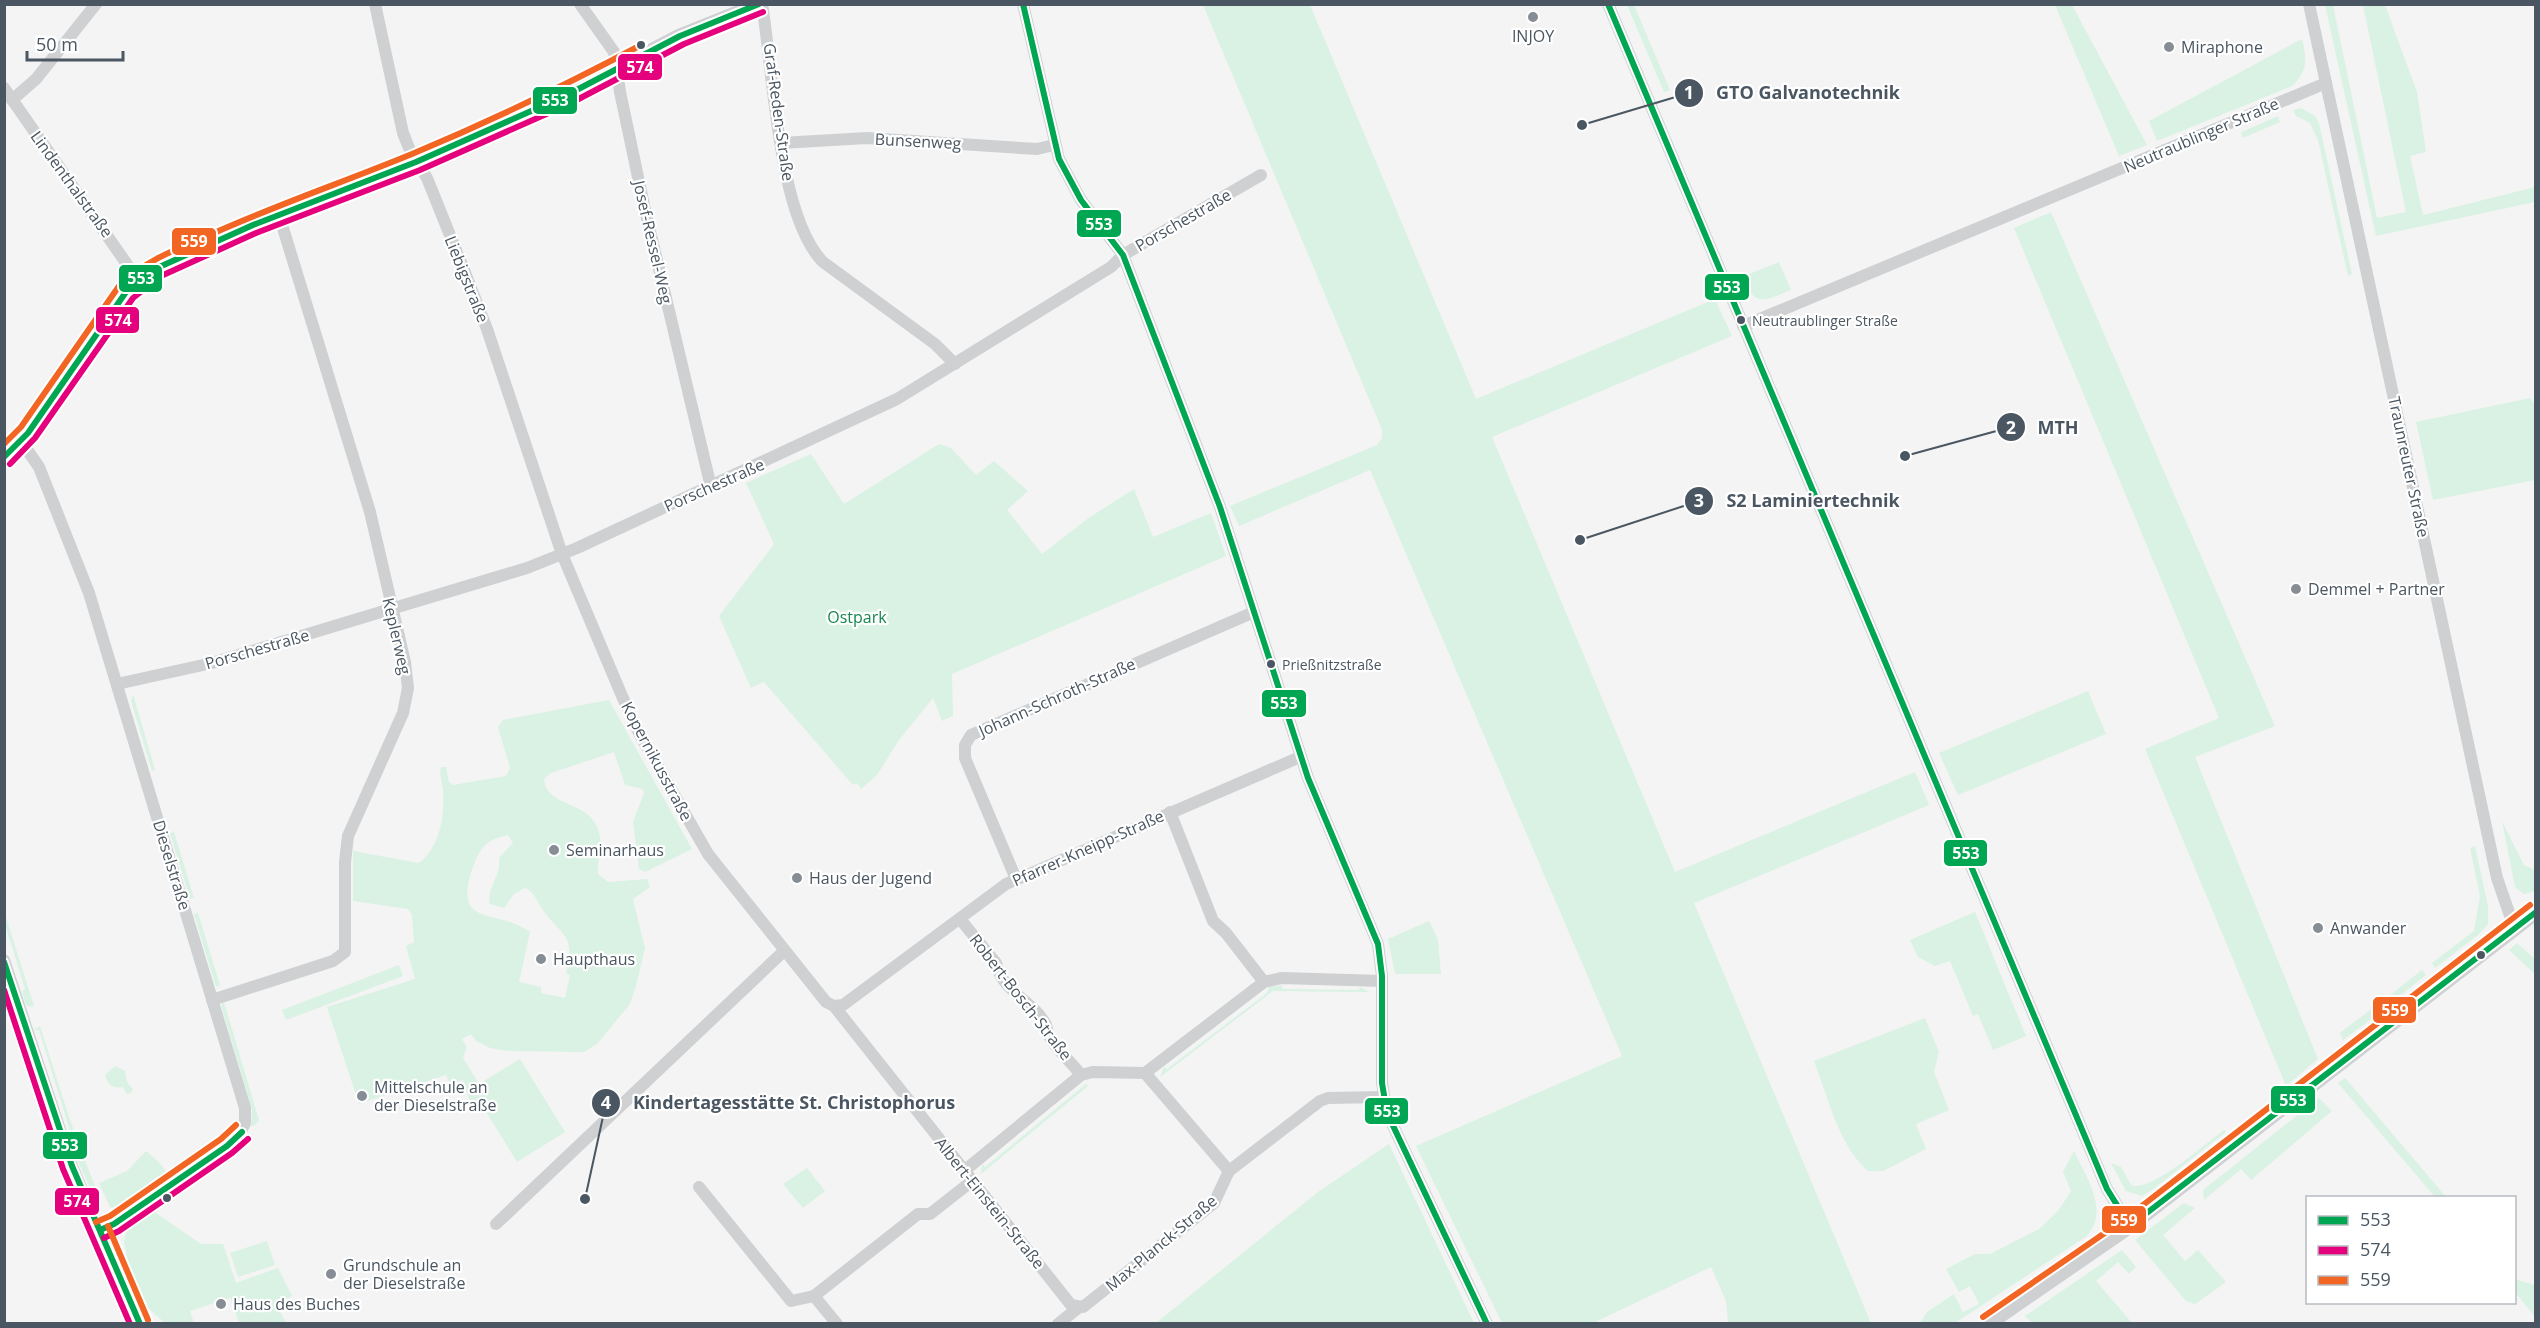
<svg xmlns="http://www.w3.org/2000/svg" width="2540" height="1328" font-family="'Open Sans',sans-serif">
<rect width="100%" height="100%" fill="#f4f4f4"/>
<g fill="#d9f2e3" fill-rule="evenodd">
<polygon points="1203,5 1310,5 1476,399 1715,299 1732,336 1492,437 1675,872 1915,772 1929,805 1694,903 1871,1323 1728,1323 1726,1301 1711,1267 1593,1323 1502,1323 1416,1146 1622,1056 1370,470 1239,526 1230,506 1377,445 1382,438 1382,430"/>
<polygon points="1627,5 1634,5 1670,90 1664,92"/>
<polygon points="2055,5 2072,5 2147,145 2119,156"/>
<polygon points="2325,5 2333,5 2377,218 2406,212 2363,5 2385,5 2417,92 2426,152 2410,156 2423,215 2535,187 2535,202 2376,236"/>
<path d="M2302 39C2307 59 2308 71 2292 86L2157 141 2149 121Z"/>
<polygon points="2301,108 2315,116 2319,123 2352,274 2348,276 2318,140 2310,123 2296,116 2293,110"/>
<polygon points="2278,116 2280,122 2243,138 2241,132"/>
<polygon points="2051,212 2275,726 2195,757 2318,1059 2286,1086 2145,749 2219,718 2014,228"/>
<path d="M1779 262 1791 290C1763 301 1756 308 1742 277Z"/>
<polygon points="2530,398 2535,405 2535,480 2433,500 2416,422"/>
<polygon points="939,444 951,448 976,475 994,461 1028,491 1007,510 1042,554 1090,517 1134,489 1153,537 1211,513 1226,556 952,674 953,716 942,721 933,698 899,740 877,775 861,789 857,783 853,785 764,682 751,688 719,616 774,544 746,483 811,454 844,504"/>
<polygon points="2088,691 2106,734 1958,795 1939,753"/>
<polygon points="133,694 155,770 152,771 131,701"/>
<path d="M609 700 692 849 645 872 639 869 633 822 644 793 643 789 625 785 614 752 551 773 544 779C547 809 590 799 599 832 603 846 597 860 598 874L608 882 647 879 650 887 633 899 645 948 636 986 630 1004 597 1044 584 1052 508 1051 490 1048 476 1041 471 1034 462 1039 467 1047 463 1058 479 1084 520 1059 565 1132 517 1162 482 1105 472 1108 463 1080 450 1084 446 1075 359 1104 327 1007 415 979 406 946 414 942 412 915 408 909 353 901V851L419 863C440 847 445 815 443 790 442 782 439 774 441 767H446L449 782 453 785 506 776 510 768 498 727 503 720ZM508 835 513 843 499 858C502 875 486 888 490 904L504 908 514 894 525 888C535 892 538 904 545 913 567 940 574 936 566 974L570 975 565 998 541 993V987L519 982 530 932C497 908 451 929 473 867 481 846 486 840 508 835Z"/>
<polygon points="2502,821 2524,865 2535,870 2535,891 2524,894 2515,887"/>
<polygon points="174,832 194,898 190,899 170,833"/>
<polygon points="2475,846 2488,906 2488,924 2478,935 2435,968 2432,963 2474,931 2480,896 2470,848"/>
<polygon points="1975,912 2026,1036 1993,1050 1978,1014 1973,1016 1950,961 1935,966 1918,957 1910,940"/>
<polygon points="198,913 220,985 216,987 194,914"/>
<polygon points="5,914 34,1006 31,1007 26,1005 22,991 25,989 5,924"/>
<polygon points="1429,921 1438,940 1441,974 1395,974 1388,939"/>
<polygon points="2517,943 2535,959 2535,974 2509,950"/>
<polygon points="399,965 403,976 286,1020 282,1010"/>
<polygon points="2422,970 2426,975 2393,1001 2389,996"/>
<polygon points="4,981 47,1116 44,1117 5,991"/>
<polygon points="1282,985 1282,989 1359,990 1360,987 1369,992 1273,991 1160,1077 1164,1067 1167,1069 1267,993 1269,987"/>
<polygon points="224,1002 259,1120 254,1126 251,1126 252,1110 221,1005"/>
<polygon points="2378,1004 2378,1014 2343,1040 2340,1033"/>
<path d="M1925 1018 1939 1052 1934 1072 1949 1110 1916 1124 1926 1149 1883 1171H1868C1838 1145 1828 1096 1814 1061Z"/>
<polygon points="40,1026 69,1117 102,1205 95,1199 72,1148 74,1144 39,1030 34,1030"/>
<path d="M115 1066 125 1071 127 1082 133 1089 131 1093 127 1094 123 1087C112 1089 108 1085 105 1075Z"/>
<polygon points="2345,1078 2446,1197 2435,1197 2338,1083"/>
<polygon points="1086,1084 1088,1086 981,1174 982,1164 985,1167"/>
<polygon points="2319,1098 2332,1111 2251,1180 2241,1169 2204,1200 2203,1190"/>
<path d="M2224 1130 2226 1132 2152 1190 2142 1196 2126 1191 2111 1163 2121 1167 2131 1185C2151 1193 2206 1143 2224 1130Z"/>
<polygon points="1389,1144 1474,1323 1156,1323 1318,1192"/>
<path d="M146 1151C154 1158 168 1168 168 1180L121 1210 110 1207 99 1183 127 1171Z"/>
<path d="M2074 1151C2086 1177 2110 1210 2087 1236L1955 1323H1920L1927 1312 1954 1294 1963 1312 1979 1304 1970 1286 1959 1292 1946 1269 1975 1254H1990L2039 1229 2058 1211 2071 1191 2063 1172Z"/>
<polygon points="807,1168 825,1191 803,1208 783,1184"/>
<polygon points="2184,1203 2195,1208 2163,1235 2185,1261 2198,1250 2226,1282 2195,1304 2186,1301 2135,1240"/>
<polygon points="153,1211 201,1244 223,1244 236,1283 278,1268 292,1296 276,1304 286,1323 239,1323 230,1298 190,1311 194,1323 165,1323 148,1308 128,1262 124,1241 126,1232"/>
<polygon points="267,1241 275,1265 238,1277 230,1253"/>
<polygon points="2122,1250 2136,1267 2129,1274 2118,1262 2096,1281 2132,1323 2032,1323 2025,1316"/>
<polygon points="2514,1279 2535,1285 2535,1317 2515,1292"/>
</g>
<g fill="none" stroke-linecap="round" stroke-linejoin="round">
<g stroke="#ced0d2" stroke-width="12">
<polyline points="375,4 403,133 409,148 427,178 466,275 487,329 562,554 622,696 639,733 708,854 826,1002 834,1006 1071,1305 1083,1307 1214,1203 1229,1171 1320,1101 1328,1098 1383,1097"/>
<polyline points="580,4 614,52 620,92 645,210 711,487"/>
<path d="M762 4C773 70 778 217 823 262L935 344 955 364"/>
<polyline points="1023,4 1059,159 1081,200 1123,255 1220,507 1308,778 1378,944 1382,976 1382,1083 1387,1113 1487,1324"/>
<polyline points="1608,4 2107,1189 2130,1226"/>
<polyline points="2309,4 2497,878 2514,927"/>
<polyline points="4,88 138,280"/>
<polyline points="12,100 36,79 96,4"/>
<polyline points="781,143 867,138 1037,149 1054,145"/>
<polyline points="1743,326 2326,83"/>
<polyline points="21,441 39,467 89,593 245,1108 245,1123 237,1139 114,1224 100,1230"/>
<polyline points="117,684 212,663 527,568 577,548 897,399 1111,267 1123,255 1261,175"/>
<polyline points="1170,812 1213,921 1226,933 1264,982"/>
<polyline points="1016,879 965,758 965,745 971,735 1254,612"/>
<path d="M960 919 996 963C1002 992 1034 1001 1046 1025 1047 1028 1047 1031 1048 1034 1055 1048 1071 1062 1081 1075"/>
<polyline points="4,960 72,1166 140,1324"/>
<polyline points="212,1000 333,961 345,952 345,862 348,836 403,713 408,688 405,662 370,512 279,215"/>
<polyline points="834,1006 843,1005 1006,884 1300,757"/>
<polyline points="1145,1073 1229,1171"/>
<polyline points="964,1171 1081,1075 1093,1072 1145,1073 1264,982 1281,978 1382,981"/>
<polyline points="699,1187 791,1301 814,1296 918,1214 930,1214 972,1181"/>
<polyline points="496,1224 784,951"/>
<polyline points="814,1296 837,1324"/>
<polyline points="1058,1324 1078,1308"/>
</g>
<g stroke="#ced0d2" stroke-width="15">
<polyline points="4,458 28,433 126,292 138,280 157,268 253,225 416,162 565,96 680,36 760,4"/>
<polyline points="1988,1324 2130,1226 2536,912"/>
</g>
<defs>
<g id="bus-1">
<polyline points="1023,4 1059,159 1081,200 1123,255 1220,507 1308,778 1378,944 1382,976 1382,1083 1387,1113 1487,1324"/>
<polyline points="1608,4 2107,1189 2130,1226 2536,912"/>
<polyline points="4,457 28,433 126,292 138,280 157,268 253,225 416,162 565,96 680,36 759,4"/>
<polyline points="4,962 72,1166 140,1324"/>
<polyline points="100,1230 114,1224 227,1146 242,1132"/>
</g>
<g id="bus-2">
<polyline points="10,464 35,438 133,298 161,276 256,233 420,170 569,104 684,44 763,12"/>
<polyline points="4,990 63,1169 130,1324"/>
<polyline points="104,1238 119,1231 232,1153 248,1139"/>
</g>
<g id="bus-3">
<path d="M4 444 21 427 119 286C143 262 174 250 205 237 273 206 344 182 412 154 491 121 568 84 643 44"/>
<polyline points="96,1222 110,1216 221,1139 236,1125"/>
<polyline points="108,1226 148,1320"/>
<polyline points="1983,1317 2125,1219 2530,905"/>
</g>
</defs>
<use href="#bus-1" stroke="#fff" stroke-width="10"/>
<use href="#bus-2" stroke="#fff" stroke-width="10"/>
<use href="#bus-3" stroke="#fff" stroke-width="10"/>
<use href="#bus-1" stroke="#00a651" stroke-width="6"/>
<use href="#bus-2" stroke="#e5007d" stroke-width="6"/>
<use href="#bus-3" stroke="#f26522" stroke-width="6"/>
</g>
<g fill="#868d94" stroke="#fff" stroke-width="2">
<circle cx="1533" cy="17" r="6"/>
<circle cx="2169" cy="47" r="6"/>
<circle cx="2296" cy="589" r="6"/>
<circle cx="554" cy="850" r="6"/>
<circle cx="797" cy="878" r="6"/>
<circle cx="2318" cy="928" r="6"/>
<circle cx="541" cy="959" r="6"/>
<circle cx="362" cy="1096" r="6"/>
<circle cx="331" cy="1274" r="6"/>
<circle cx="221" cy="1304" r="6"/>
</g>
<g fill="#4a5661" stroke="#fff" stroke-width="2">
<circle cx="641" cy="45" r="5"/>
<circle cx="1741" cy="320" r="5"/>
<circle cx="1271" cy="664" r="5"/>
<circle cx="2481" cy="955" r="5"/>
<circle cx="167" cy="1198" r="5"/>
</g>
<g text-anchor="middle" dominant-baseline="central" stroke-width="4.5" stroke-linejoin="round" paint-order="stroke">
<g font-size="14" fill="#4a5661" stroke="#fff" text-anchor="start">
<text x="1752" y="320">Neutraublinger Straße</text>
<text x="1282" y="664">Prießnitzstraße</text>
</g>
<g font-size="16" fill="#4a5661" stroke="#fff" text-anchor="start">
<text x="1533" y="36" text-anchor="middle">INJOY</text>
<text x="2181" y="47">Miraphone</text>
<text x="2308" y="589">Demmel + Partner</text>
<text x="566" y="850">Seminarhaus</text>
<text x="809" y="878">Haus der Jugend</text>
<text x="2330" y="928">Anwander</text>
<text x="553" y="959">Haupthaus</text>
<text x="374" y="1087">Mittelschule an<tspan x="374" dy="18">der Dieselstraße</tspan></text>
<text x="343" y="1265">Grundschule an<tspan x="343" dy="18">der Dieselstraße</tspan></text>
<text x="233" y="1304">Haus des Buches</text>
</g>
<g font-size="16" fill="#4a5661" stroke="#fff">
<text transform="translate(779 112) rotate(82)">Graf-Reden-Straße</text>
<text transform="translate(2201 135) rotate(-23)">Neutraublinger Straße</text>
<text transform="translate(918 141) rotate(3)">Bunsenweg</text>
<text transform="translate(72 184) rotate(54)">Lindenthalstraße</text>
<text transform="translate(1183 220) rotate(-30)">Porschestraße</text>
<text transform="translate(653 242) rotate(77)">Josef-Ressel-Weg</text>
<text transform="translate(467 279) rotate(68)">Liebigstraße</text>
<text transform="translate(2409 467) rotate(78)">Traunreuter Straße</text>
<text transform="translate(714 485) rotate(-24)">Porschestraße</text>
<text transform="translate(397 636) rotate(77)">Keplerweg</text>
<text transform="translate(257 649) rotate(-16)">Porschestraße</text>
<text transform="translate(1057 697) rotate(-24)">Johann-Schroth-Straße</text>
<text transform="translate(657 761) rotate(62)">Kopernikusstraße</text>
<text transform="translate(1088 848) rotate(-24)">Pfarrer-Kneipp-Straße</text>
<text transform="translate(172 865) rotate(73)">Dieselstraße</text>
<text transform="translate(1021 997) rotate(52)">Robert-Bosch-Straße</text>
<text transform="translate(990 1203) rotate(51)">Albert-Einstein-Straße</text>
<text transform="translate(1161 1243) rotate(-40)">Max-Planck-Straße</text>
</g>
<g font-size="16" fill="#17864f" stroke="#fff">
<text x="857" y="617">Ostpark</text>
</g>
</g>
<path fill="none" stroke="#4a5661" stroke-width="2" d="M1582 125L1689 93M1905 456L2011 427M1580 540L1699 501M585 1199L606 1103"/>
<g fill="#4a5661" stroke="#fff" stroke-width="2">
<circle cx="1582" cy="125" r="6"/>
<circle cx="1905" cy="456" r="6"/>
<circle cx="1580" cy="540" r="6"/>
<circle cx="585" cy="1199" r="6"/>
<circle cx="1689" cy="93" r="15"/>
<circle cx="2011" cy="427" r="15"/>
<circle cx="1699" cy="501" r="15"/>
<circle cx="606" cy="1103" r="15"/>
</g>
<g font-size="18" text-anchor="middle" font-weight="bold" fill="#fff">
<text x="1689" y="99">1</text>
<text x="2011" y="434">2</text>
<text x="1699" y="507">3</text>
<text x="606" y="1109">4</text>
</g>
<g font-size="18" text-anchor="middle" font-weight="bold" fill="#4a5661" stroke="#fff" stroke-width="4.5" stroke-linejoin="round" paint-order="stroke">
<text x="1808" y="99">GTO Galvanotechnik</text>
<text x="2058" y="434">MTH</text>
<text x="1813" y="507">S2 Laminiertechnik</text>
<text x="794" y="1109">Kindertagesstätte St. Christophorus</text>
</g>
<g stroke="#fff" stroke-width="2">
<rect x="617" y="53" width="46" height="28" rx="6" fill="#e5007d"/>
<rect x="532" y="86" width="46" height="29" rx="6" fill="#00a651"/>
<rect x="1076" y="209" width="46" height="29" rx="6" fill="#00a651"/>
<rect x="171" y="227" width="46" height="29" rx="6" fill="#f26522"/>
<rect x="118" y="264" width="45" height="29" rx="6" fill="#00a651"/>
<rect x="1704" y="273" width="46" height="28" rx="6" fill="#00a651"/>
<rect x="95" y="306" width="45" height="28" rx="6" fill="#e5007d"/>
<rect x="1261" y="689" width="46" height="29" rx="6" fill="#00a651"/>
<rect x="1943" y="839" width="45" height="28" rx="6" fill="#00a651"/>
<rect x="2372" y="996" width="45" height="28" rx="6" fill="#f26522"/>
<rect x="2270" y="1085" width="46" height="29" rx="6" fill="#00a651"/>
<rect x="1364" y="1097" width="45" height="28" rx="6" fill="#00a651"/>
<rect x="42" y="1131" width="46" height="29" rx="6" fill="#00a651"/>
<rect x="54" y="1187" width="46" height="29" rx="6" fill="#e5007d"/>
<rect x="2101" y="1205" width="46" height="29" rx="6" fill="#f26522"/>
</g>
<g font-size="16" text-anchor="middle" font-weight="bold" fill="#fff">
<text x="640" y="73">574</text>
<text x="555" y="106">553</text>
<text x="1099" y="230">553</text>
<text x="194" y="247">559</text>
<text x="141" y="284">553</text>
<text x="1727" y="293">553</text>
<text x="118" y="326">574</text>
<text x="1284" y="709">553</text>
<text x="1966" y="859">553</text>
<text x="2395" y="1016">559</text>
<text x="2293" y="1106">553</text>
<text x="1387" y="1117">553</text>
<text x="65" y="1151">553</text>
<text x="77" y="1207">574</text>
<text x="2124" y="1226">559</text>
</g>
<rect width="2540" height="1328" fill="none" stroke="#4a5661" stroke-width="12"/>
<rect x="2306" y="1196" width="210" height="108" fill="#ffffff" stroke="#b7bbc0" stroke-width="1.5"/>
<rect x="2318" y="1216" width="30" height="9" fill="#00a651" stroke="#b7bbc0" stroke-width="1.5"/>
<text x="2360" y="1226" font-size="18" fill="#4a5661">553</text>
<rect x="2318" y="1246" width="30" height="9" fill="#e5007d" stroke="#b7bbc0" stroke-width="1.5"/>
<text x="2360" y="1256" font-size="18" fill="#4a5661">574</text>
<rect x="2318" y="1276" width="30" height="9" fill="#f26522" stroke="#b7bbc0" stroke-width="1.5"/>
<text x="2360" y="1286" font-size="18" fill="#4a5661">559</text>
<path d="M27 51v9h96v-9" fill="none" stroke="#4a5661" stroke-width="3"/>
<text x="36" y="51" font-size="18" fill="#4a5661" stroke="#ffffff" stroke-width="4.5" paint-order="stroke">50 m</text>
</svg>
